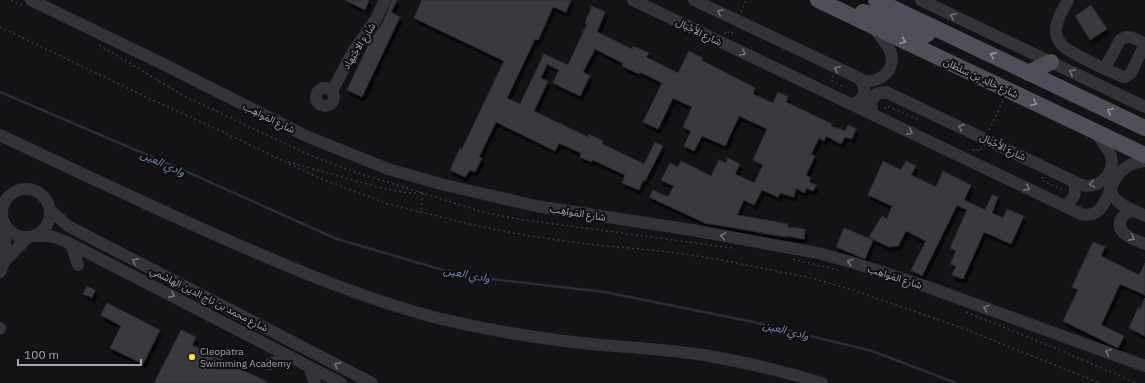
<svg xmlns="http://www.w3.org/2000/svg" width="1145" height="383" font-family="'IBM Plex Sans','Noto Sans Arabic',sans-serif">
<defs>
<filter id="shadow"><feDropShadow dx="2.5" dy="4.5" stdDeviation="0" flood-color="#0009"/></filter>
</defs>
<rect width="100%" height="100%" fill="#131214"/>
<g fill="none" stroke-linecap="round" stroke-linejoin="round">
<polyline stroke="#282e39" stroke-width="2.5" points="0,92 194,175 337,239 464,276 605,292 753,322 872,351 956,383"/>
</g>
<g fill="#3a393f" stroke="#2d2c30" filter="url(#shadow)">
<polygon points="345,0 369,0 365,10"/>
<polygon points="392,0 397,0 391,12 400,17 362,97 347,90 371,39 383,22"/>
<polygon points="422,0 571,0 566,12 553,7 538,40 535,39 507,98 520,104 544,54 568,65 587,24 585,23 592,6 605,12 597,32 632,49 633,46 649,53 646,57 678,73 689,51 703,58 701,60 755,88 753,94 773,103 778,92 788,97 786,102 832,124 831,126 845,131 848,125 856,129 852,139 845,137 841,144 826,136 824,141 819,138 811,154 815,156 806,175 811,178 809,182 816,185 813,191 807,188 804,193 796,188 794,197 780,193 778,197 762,190 754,205 744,200 737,215 788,224 788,227 805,229 804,239 786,236 786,237 705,223 649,197 653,190 668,197 674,186 661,180 670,163 678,167 681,161 711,176 719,160 726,163 728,158 740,164 735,174 754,183 763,165 753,160 767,129 739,116 725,146 702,136 694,151 684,146 691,131 683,127 692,107 673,98 658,129 643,122 662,83 640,72 639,74 622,66 623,63 595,49 583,72 590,76 580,96 553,83 559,70 547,64 541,78 548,81 534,111 588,137 589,134 603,141 602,144 644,164 655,142 663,146 645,181 643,180 639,190 622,183 625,175 593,160 591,162 580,157 581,153 559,143 555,151 496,122 479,157 482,158 475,172 470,170 465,177 450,170 460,148 462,149 504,61 414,18"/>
<polygon points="1091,5 1107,29 1090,40 1075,16"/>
<polygon points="883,161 901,170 906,161 916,166 911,175 936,187 943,171 971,185 964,200 985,210 992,195 998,197 992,213 1003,218 1007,209 1024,216 1011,244 984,232 963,279 952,275 956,266 950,264 956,251 950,248 967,210 957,205 922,276 911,270 926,241 906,231 898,246 889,247 869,237 882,216 887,219 892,206 868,195"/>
<polygon points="844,228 873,240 865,259 836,247"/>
<polygon points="1093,242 1105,247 1101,256 1139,275 1145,263 1145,295 1120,284 1101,325 1124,336 1118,348 1063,321 1078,290 1072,287"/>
<polygon points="87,286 95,290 92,298 83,294"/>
<polygon points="1145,298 1145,336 1129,328 1138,308 1140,309"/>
<polygon points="107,303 160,330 143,364 110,348 121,326 101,315"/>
<polygon points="181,330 196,337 192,345 269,383 154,383"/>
</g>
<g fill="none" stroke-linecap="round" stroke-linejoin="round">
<g stroke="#393a41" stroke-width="1.5" stroke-dasharray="2 3" stroke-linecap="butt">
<polyline points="11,0 23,6"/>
<polyline points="741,12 746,0"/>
<polyline points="0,27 142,95 223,132 317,177 388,204 478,226 529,236 596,245 662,251 717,259 815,279 856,291 962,328 1100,383"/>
<polyline points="725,34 726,31 732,34 733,31"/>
<polyline points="99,45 186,97 314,157 352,171 483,212 518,219 732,248"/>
<polyline points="833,76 831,80 842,86 840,89"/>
<polyline points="885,109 887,106 919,120 920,119"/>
<polyline points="989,130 1003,101"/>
<polyline points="973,151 974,149 980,151 981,148"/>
<polyline points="288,162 385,189 409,193 423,192 421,212"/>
<polyline points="1043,177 1041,180 1061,189 1059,192"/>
<polyline points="793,259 838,270"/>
<polyline points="966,312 1062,351 1136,383"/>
</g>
<g stroke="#33333a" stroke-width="12">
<polyline points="31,0 159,62 306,136 388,169 441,184 536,206 692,230 818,253 854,263 928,287 1145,366"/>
<path d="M633 0 1081 214C1106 220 1107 189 1118 175 1125 166 1134 162 1145 161"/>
<path d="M694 0 865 81C882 83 897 67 890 51 886 42 879 35 873 27"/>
<polyline points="921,0 1145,107"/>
<path d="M1068 0C1064 9 1055 21 1056 31 1056 36 1058 41 1062 45 1070 53 1114 74 1125 77L1131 73 1145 44C1137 40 1129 33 1120 40L1105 68"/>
<circle cx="325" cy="97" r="9"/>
<polyline points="332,91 353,52 376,19 385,0"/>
<path d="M852 104C863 101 868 91 861 81"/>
<path d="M875 116 872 112 871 102 876 94 886 92 1073 181C1078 183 1082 186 1087 186 1103 186 1115 171 1111 156 1108 148 1101 140 1096 133"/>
<path d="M0 135C80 173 160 211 241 246 305 274 369 300 437 318 479 328 522 336 565 341 611 347 658 348 704 355 744 362 783 371 822 383"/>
<circle cx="26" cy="213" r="24"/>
<path d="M1110 189C1115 205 1131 209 1145 216"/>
<path d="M1064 205C1074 201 1078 191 1073 181"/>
<polyline points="50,210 68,226 372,383"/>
<path d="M1135 211C1129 212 1124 213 1121 219 1114 233 1135 240 1145 244"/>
<polyline points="4,223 5,242 4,262"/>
<polyline points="35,236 51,236 67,242 341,383"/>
<polyline points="71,244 78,265"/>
<polyline points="0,272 4,262 28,237"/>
<polyline points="0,328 0,329"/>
<polyline points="270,364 289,356"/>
<polyline points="309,367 315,383"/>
</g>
<g stroke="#4f4f59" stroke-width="16">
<polyline points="818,0 1145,155"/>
<polyline points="876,0 1145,128"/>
<path d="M863 12 874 15 921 36C928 36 929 32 931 26"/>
<polyline points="1028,73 1051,62"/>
</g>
</g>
<defs><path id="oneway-chevron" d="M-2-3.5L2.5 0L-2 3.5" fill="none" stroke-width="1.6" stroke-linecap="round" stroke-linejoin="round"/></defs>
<g stroke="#71727e">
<use href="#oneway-chevron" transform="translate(720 12) rotate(-155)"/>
<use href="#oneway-chevron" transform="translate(953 16) rotate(-154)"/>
<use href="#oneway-chevron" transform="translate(743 53) rotate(25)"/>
<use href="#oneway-chevron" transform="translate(837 69) rotate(-154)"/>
<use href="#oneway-chevron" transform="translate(1072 72) rotate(-155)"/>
<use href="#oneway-chevron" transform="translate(961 127) rotate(-155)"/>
<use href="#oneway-chevron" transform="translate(910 132) rotate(25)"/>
<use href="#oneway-chevron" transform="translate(1092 184) rotate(170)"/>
<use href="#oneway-chevron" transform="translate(1027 188) rotate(26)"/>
<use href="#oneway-chevron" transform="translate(723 236) rotate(-169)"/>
<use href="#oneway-chevron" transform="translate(1132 238) rotate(27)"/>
<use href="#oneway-chevron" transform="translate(135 261) rotate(-153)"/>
<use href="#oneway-chevron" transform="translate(850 262) rotate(-164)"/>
<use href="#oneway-chevron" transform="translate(172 295) rotate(27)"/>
<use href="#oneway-chevron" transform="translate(986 308) rotate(-160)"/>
<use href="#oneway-chevron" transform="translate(1108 352) rotate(-160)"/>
<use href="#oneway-chevron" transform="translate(337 365) rotate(-153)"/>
</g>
<g stroke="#9294a3">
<use href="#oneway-chevron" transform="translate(903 41) rotate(25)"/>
<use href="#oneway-chevron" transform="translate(993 55) rotate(-154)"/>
<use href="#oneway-chevron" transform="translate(1034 103) rotate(26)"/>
<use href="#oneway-chevron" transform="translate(1110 111) rotate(-155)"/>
</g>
<circle fill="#ffe120" stroke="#0e0d0f" stroke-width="1.5" cx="192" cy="357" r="4"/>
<g text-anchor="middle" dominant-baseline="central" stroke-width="4" stroke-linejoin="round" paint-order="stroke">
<g font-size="10" fill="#a3a5b6" stroke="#0e0d0f">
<text transform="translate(699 32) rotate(26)">شارع الأَجْيَال</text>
<text transform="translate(359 46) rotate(-58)">شارع الاجْتِهاد</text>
<text transform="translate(981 78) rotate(25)">شارع خالِد بن سلطان</text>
<text transform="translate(269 118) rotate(26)">شارع المَواهِب</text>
<text transform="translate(1003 147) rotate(26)">شارع الأَجْيَال</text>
<text transform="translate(578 213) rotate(9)">شارع المَواهِب</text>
<text transform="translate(895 277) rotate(18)">شارع المَواهِب</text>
<text transform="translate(209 299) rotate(27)">شارع محمد بن تاج الدين الهاشمي</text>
</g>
<g font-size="10" fill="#a3a5b6" stroke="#0e0d0f" text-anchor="start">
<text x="200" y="351">Cleopatra<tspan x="200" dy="12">Swimming Academy</tspan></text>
</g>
<g font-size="11" font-style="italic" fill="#768bb5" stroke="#0e0d0f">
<text transform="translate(163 163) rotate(24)">وادي العين</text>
<text transform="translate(467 274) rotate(11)">وادي العين</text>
<text transform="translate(786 330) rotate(14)">وادي العين</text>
</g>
</g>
<path d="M18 359v6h123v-6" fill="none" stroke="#a3a5b6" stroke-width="2"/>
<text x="24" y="359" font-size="12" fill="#a3a5b6" stroke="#0e0d0f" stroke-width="3" paint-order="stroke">100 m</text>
</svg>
